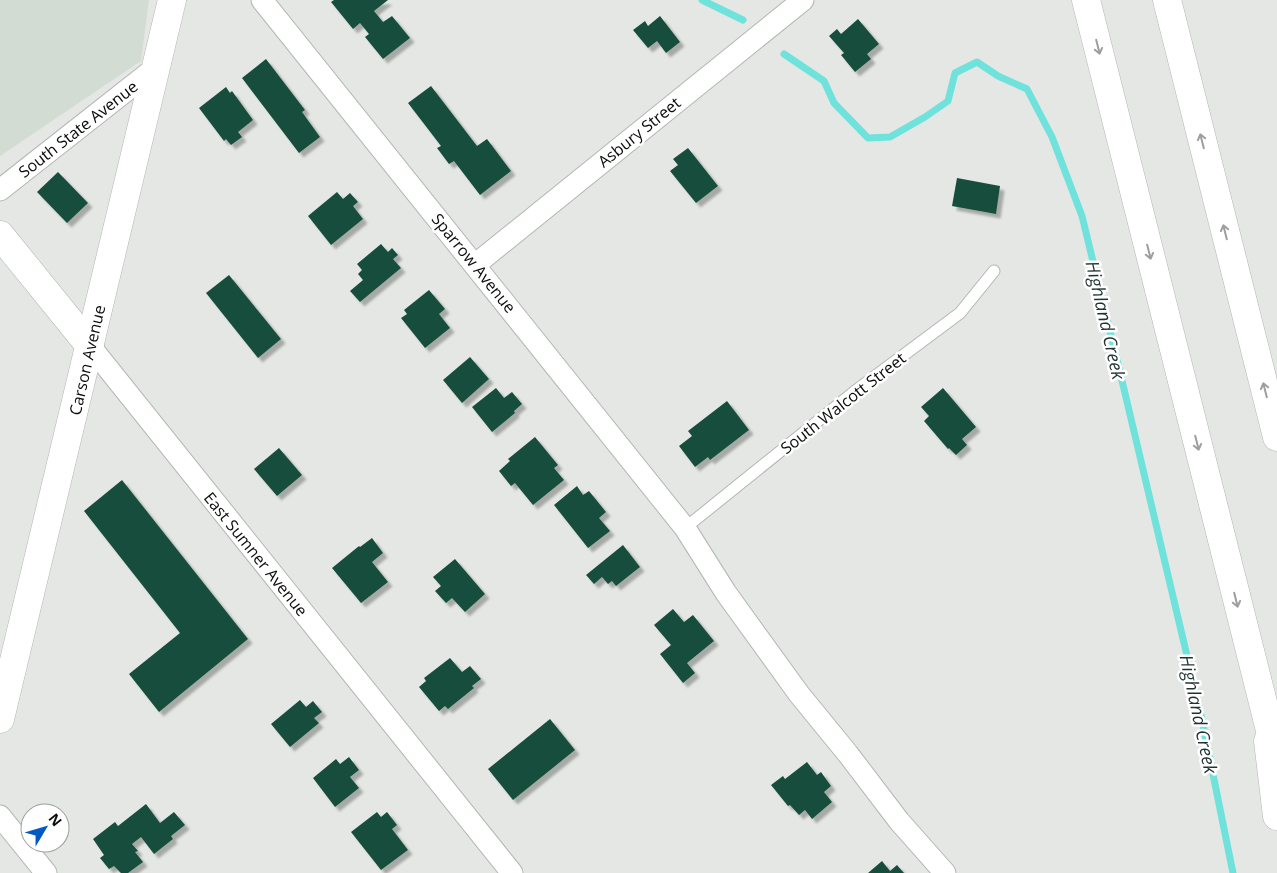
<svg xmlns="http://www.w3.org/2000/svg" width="1277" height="873" font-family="'Open Sans',sans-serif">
<defs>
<filter id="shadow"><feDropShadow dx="4.5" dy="4.5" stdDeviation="1" flood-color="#0004"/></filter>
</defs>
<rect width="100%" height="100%" fill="#e4e7e4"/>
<polygon fill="#d3dcd3" points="0,0 149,0 141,61 0,156"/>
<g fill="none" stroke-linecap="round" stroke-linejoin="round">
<g stroke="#6fe2dc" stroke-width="7">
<polyline points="702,0 743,20"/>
<polyline points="784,54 824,81 834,103 868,138 890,137 925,117 948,101 955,73 977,62 998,76 1027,89 1052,137 1082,216 1124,389 1201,715 1233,873"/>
</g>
</g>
<g fill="#194e3d" filter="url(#shadow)">
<polygon points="334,0 388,0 374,11 383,22 392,16 410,38 383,59 365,37 369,34 360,23 353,29 331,2"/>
<polygon points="660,16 680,42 666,53 657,41 648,48 633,30 645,21 648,26"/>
<polygon points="858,19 879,44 867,54 871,59 855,72 841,55 844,53 829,36 837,29 841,34"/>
<polygon points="266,59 305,110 302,112 320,137 299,153 242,78"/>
<polygon points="431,86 477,146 487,139 511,171 480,195 454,161 449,164 437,148 441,146 408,103"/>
<polygon points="226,87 230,93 232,91 253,120 238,132 242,137 231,145 226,139 224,141 199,108"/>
<polygon points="688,148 718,186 696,203 670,171 678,165 673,159"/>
<polygon points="58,172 88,203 67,223 37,192"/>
<polygon points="957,178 1000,186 996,214 952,206"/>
<polygon points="337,192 343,199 350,193 358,202 353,206 363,219 331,245 308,216"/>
<polygon points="381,244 388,252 392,248 398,255 393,259 401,268 360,302 350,291 363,280 358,274 362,270 357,264"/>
<polygon points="229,275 281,339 258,358 206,293"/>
<polygon points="429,290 445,309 439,314 450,328 425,348 401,318 407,314 404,310"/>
<polygon points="470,357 489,379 462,403 443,380"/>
<polygon points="496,388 504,398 512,392 522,404 514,411 515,413 492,432 472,407"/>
<polygon points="943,388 976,427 962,439 967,445 956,455 949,448 948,449 924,421 929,416 921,407"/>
<polygon points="727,401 749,430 710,460 708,457 695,467 679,446 692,436 688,431"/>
<polygon points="535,437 558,465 554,468 564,480 533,505 515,483 511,486 499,471 510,461 508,459"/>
<polygon points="279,448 302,475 277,496 254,469"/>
<polygon points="122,480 248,639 159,712 129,674 180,633 84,511"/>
<polygon points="577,486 583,495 589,491 606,512 599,518 610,531 588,548 554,505"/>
<polygon points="372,538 383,553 372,562 388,582 361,603 332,568 359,546 360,547"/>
<polygon points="623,545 640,567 616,586 612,581 608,584 602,577 594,584 586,575"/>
<polygon points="455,559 485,594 465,612 452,598 446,603 435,591 441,586 433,577"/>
<polygon points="673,609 684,622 693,615 714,641 687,663 695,673 683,683 660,654 671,645 654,625"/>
<polygon points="450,658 462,672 470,666 481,679 472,686 474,688 448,709 445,706 439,711 419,687 426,681 424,678"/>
<polygon points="300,700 306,707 313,701 322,712 314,718 319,723 290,747 271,724"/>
<polygon points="550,719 575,750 513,800 488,769"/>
<polygon points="349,757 359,770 350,777 359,788 335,807 313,778 336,759 340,764"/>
<polygon points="807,762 817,775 821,772 831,786 824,792 832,802 812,819 805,810 799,815 790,805 788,806 771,785 783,776 785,779"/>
<polygon points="146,804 160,823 174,812 185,825 171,836 173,839 154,854 141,837 132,844 138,851 135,852 143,862 128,873 121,873 114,866 109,869 100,858 104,855 93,839 115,822 118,826"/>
<polygon points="377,812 381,817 387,812 397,825 392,829 408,850 381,870 351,832"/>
<polygon points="882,861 890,871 897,865 904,873 868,873"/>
</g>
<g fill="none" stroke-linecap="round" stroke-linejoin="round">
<defs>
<polyline id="service" points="685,528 854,392 960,313 994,271"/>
<g id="minor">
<polyline points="262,0 685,528 726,593 799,694 848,754 899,821 945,873"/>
<polyline points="0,190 155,68"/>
<polyline points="476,264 803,0"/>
<polyline points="90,346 512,873"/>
<polyline points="0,816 46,873"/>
</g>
<polyline id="tertiary" points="0,235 90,346"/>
<polyline id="secondary" points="0,719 172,0"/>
<g id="motorway">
<polyline points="1086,0 1277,758"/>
<polyline points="1167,0 1277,437"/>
<polyline points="1268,741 1277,816"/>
</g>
</defs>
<use href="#service" stroke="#b3b6b3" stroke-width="13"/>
<use href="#minor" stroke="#b3b6b3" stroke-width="23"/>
<use href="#tertiary" stroke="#b3b6b3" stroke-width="29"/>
<use href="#secondary" stroke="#b3b6b3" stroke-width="29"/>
<use href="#motorway" stroke="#b3b6b3" stroke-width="29"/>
<use href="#service" stroke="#fff" stroke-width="11"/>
<use href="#minor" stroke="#fff" stroke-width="21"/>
<use href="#tertiary" stroke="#fff" stroke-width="28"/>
<use href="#secondary" stroke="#fff" stroke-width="28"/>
<use href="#motorway" stroke="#fff" stroke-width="28"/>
</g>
<defs><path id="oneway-shaft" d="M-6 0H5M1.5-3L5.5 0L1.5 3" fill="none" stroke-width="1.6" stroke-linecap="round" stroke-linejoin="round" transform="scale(1.25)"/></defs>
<g stroke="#9d9e9d">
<use href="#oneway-shaft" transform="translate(1098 47) rotate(76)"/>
<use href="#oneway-shaft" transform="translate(1202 141) rotate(-104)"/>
<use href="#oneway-shaft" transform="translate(1225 232) rotate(-104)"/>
<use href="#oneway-shaft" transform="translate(1149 252) rotate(76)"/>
<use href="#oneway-shaft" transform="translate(1265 390) rotate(-104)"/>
<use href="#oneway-shaft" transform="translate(1197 443) rotate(76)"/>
<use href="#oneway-shaft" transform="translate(1236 600) rotate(76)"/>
</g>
<g text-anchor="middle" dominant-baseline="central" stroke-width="5" stroke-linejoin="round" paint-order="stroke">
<g font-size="16" fill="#0b0c0b" stroke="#fff">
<text transform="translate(78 129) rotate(-38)">South State Avenue</text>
<text transform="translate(639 132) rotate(-39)">Asbury Street</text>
<text transform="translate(474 263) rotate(51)">Sparrow Avenue</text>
<text transform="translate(87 360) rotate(-77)">Carson Avenue</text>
<text transform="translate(843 403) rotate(-38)">South Walcott Street</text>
<text transform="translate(256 554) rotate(51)">East Sumner Avenue</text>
</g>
<g font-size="18" font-style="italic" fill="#1d3231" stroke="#fff">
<text transform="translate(1106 320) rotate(77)">Highland Creek</text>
<text transform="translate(1199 714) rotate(78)">Highland Creek</text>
</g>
</g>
<g transform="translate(45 828) rotate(52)"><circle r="24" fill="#ffffff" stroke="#9d9e9d"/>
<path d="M0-4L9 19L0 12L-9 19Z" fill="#0359c2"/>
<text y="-8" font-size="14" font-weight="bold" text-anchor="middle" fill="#0b0c0b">N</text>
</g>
</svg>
